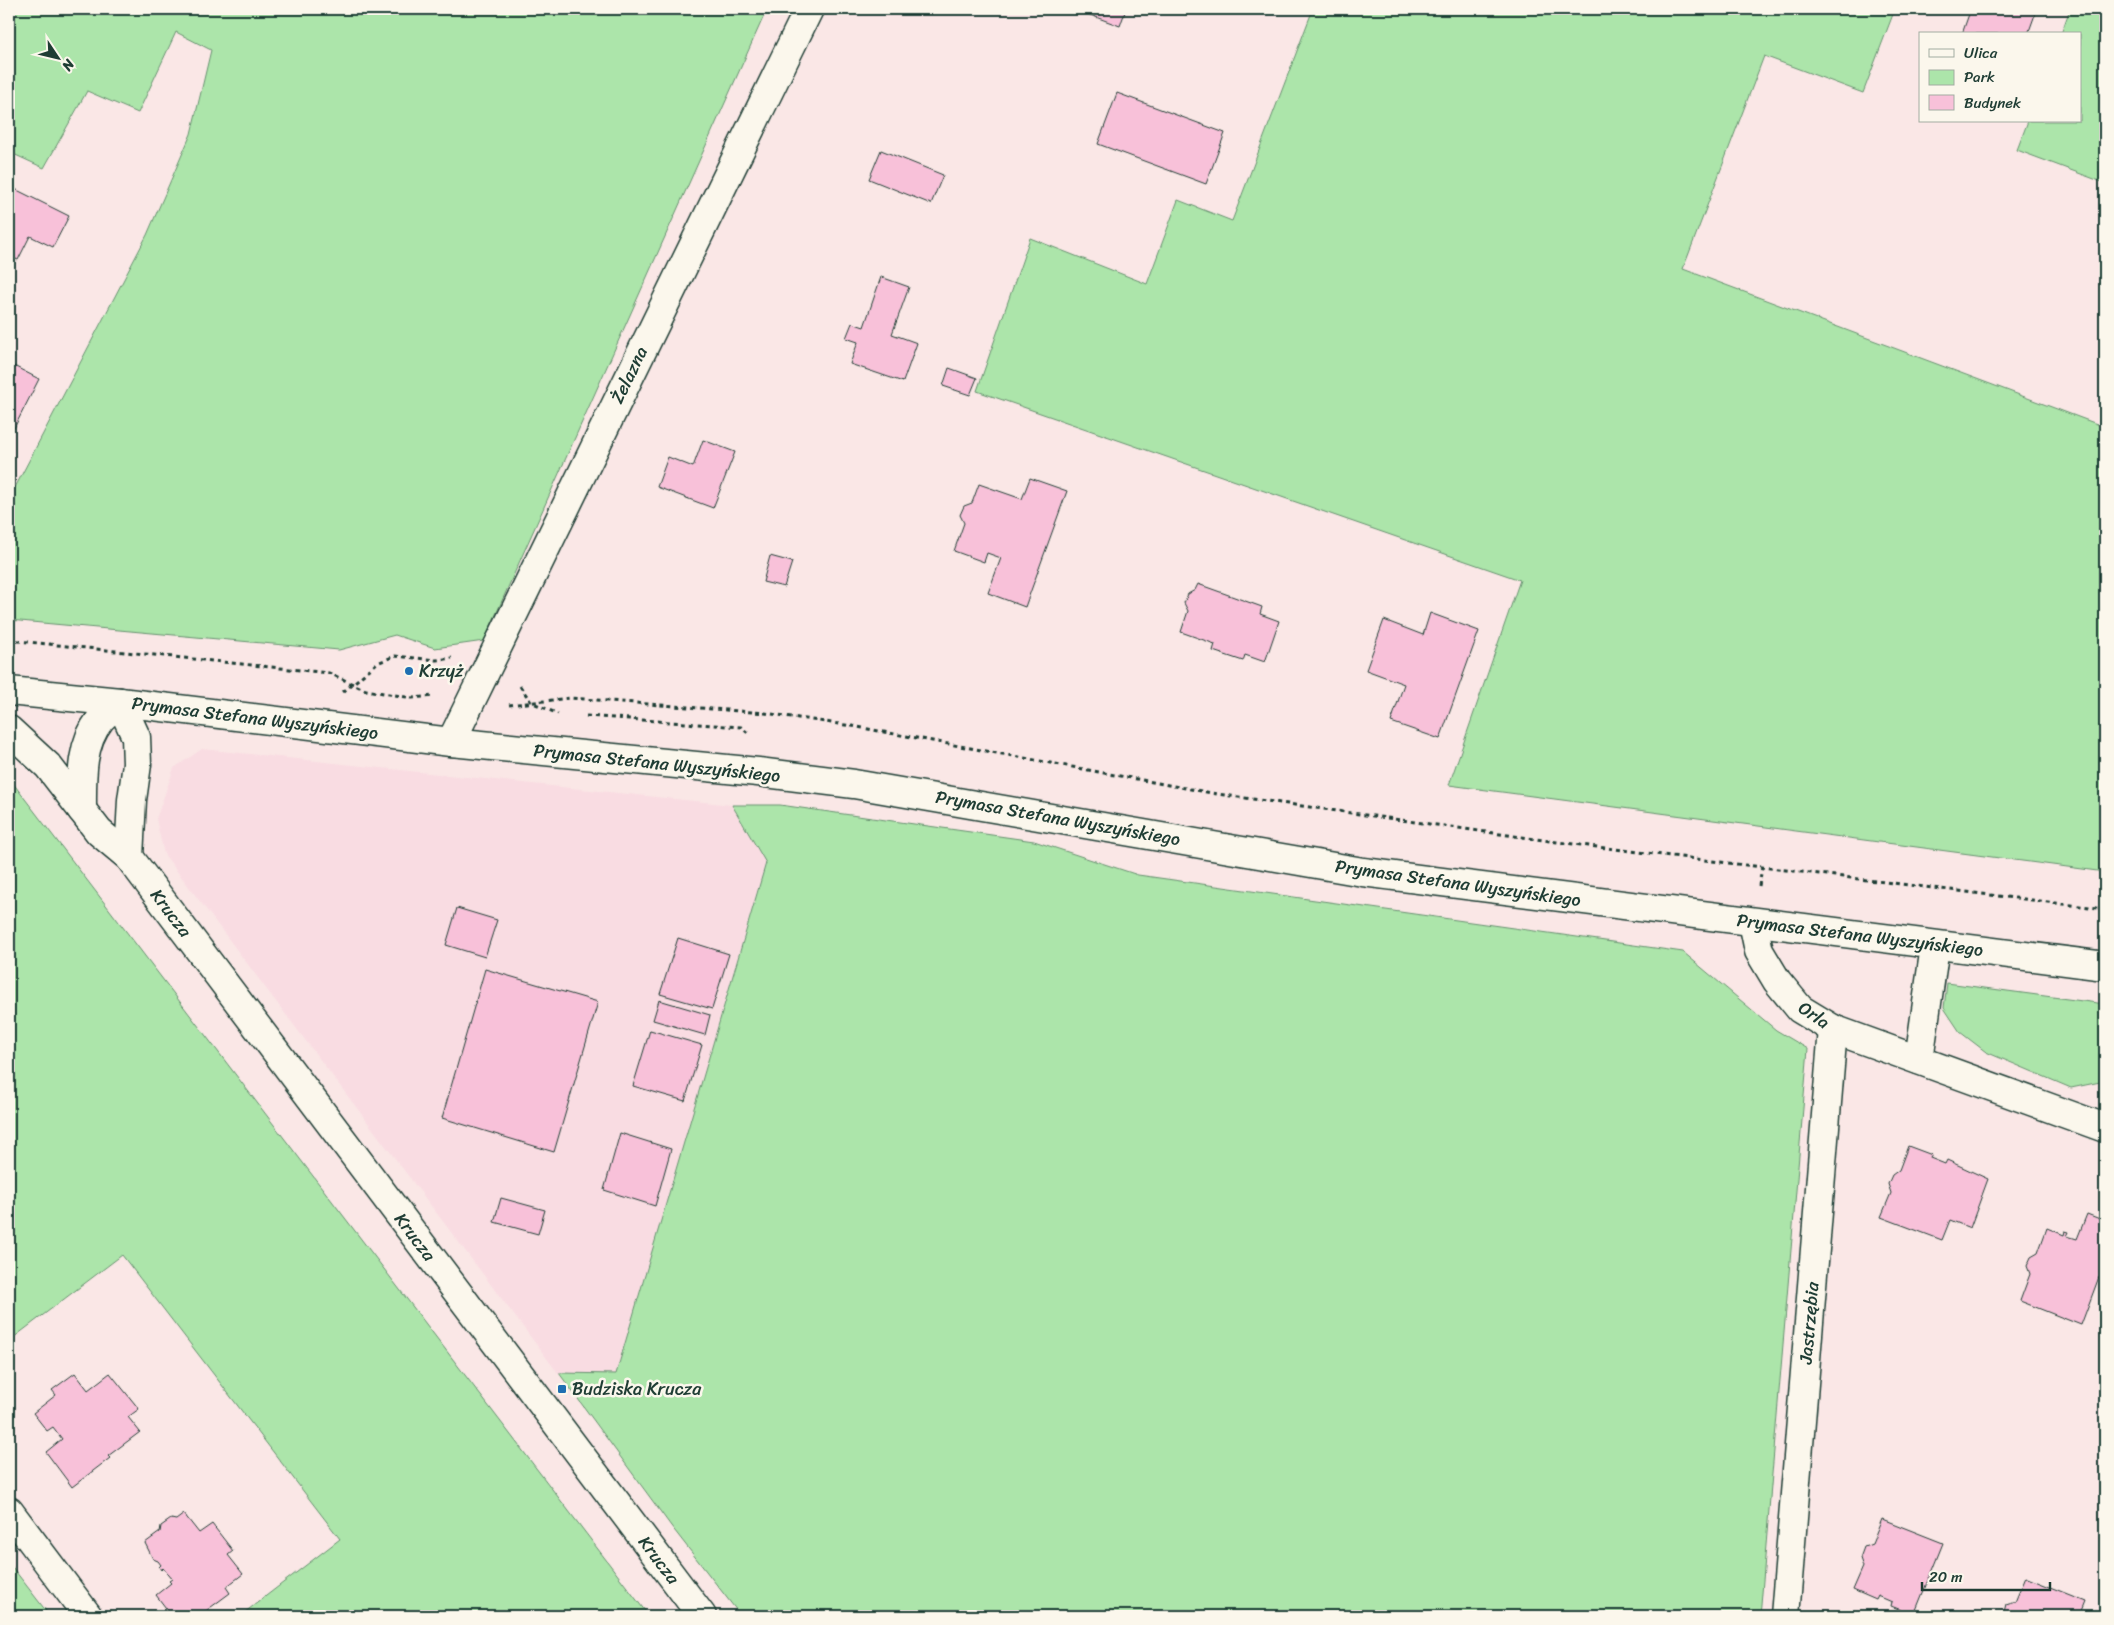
<svg xmlns="http://www.w3.org/2000/svg" width="2114" height="1625" font-family="Sriracha,sans-serif">
<rect width="100%" height="100%" fill="#fae7e6"/>
<filter id="ink" filterUnits="userSpaceOnUse"><feTurbulence type="fractalNoise" baseFrequency=".02" numOctaves="2"/><feDisplacementMap in="SourceGraphic" scale="10" xChannelSelector="R" yChannelSelector="G"/><feConvolveMatrix kernelMatrix="1 2 1 2 8 2 1 2 1" color-interpolation-filters="sRGB"/></filter>
<g filter="url(#ink)">
<polygon fill="#f9dce2" points="202,749 732,805 766,863 616,1375 558,1373 164,854 156,819 174,768"/>
<g fill="#ace5aa" stroke="#66916f">
<polygon points="9,9 767,9 484,641 435,648 395,635 339,650 9,620 9,499 147,235 191,134 211,50 176,32 138,113 87,91 44,168 9,152"/>
<polygon points="1313,9 1895,9 1863,93 1764,56 1683,269 2105,427 2105,872 1449,785 1520,580 977,391 1030,238 1147,284 1178,200 1232,221"/>
<polygon points="2070,9 2105,9 2105,183 2017,150 2028,121 2080,121 2080,34 2061,34"/>
<polygon points="9,778 649,1616 240,1616 340,1539 122,1255 9,1341"/>
<polygon points="732,805 780,805 1034,841 1138,875 1683,952 1776,1030 1808,1049 1760,1616 741,1616 671,1526 559,1373 616,1374 766,863"/>
<polygon points="1947,983 2105,1004 2105,1081 2071,1088 1986,1052 1960,1032 1944,1008"/>
<polygon points="9,1563 50,1616 9,1616"/>
</g>
<g fill="#f8c1d9" stroke="#1f3d34">
<polygon points="1074,9 1126,9 1120,26"/>
<polygon points="1953,9 2037,9 2028,34 1962,34 1969,14"/>
<polygon points="1117,93 1225,133 1206,184 1098,144"/>
<polygon points="881,150 943,175 931,204 869,179"/>
<polygon points="9,186 69,216 53,247 30,236 18,260 9,256"/>
<polygon points="881,277 909,287 892,334 917,343 903,382 850,364 858,342 846,338 852,323 864,327"/>
<polygon points="10,364 39,379 9,438 9,367"/>
<polygon points="949,368 977,378 970,395 943,386"/>
<polygon points="703,440 735,452 713,508 657,487 668,457 693,467"/>
<polygon points="1030,478 1067,491 1025,607 988,593 1001,558 987,553 984,562 954,551 964,523 960,515 964,506 972,503 979,484 1022,499"/>
<polygon points="770,556 792,562 784,587 763,582"/>
<polygon points="1198,584 1262,607 1260,614 1279,621 1265,662 1245,655 1243,661 1213,651 1215,644 1181,632 1188,611 1184,603 1188,594 1195,590"/>
<polygon points="1430,613 1479,631 1440,739 1391,722 1404,684 1366,670 1384,620 1423,635"/>
<polygon points="457,908 497,920 485,957 446,945"/>
<polygon points="678,938 729,954 712,1009 660,994"/>
<polygon points="485,969 598,1002 554,1152 442,1118"/>
<polygon points="659,1000 710,1015 705,1035 653,1020"/>
<polygon points="650,1030 702,1045 685,1101 633,1086"/>
<polygon points="620,1133 671,1149 655,1206 604,1190"/>
<polygon points="1908,1146 1932,1155 1930,1158 1945,1164 1947,1160 1988,1179 1970,1228 1950,1220 1942,1240 1881,1217 1891,1193 1888,1184 1892,1175 1899,1170"/>
<polygon points="501,1198 545,1210 538,1234 494,1222"/>
<polygon points="2087,1214 2105,1221 2105,1279 2099,1277 2081,1325 2020,1301 2030,1274 2027,1266 2031,1257 2038,1253 2047,1228 2064,1235 2065,1231 2069,1232 2067,1236 2077,1239"/>
<polygon points="75,1373 88,1390 110,1373 139,1409 128,1417 140,1432 108,1456 110,1458 72,1487 46,1452 62,1439 53,1427 47,1431 33,1413 56,1395 52,1390"/>
<polygon points="184,1514 199,1533 212,1524 233,1551 228,1555 243,1574 226,1587 230,1593 199,1616 172,1616 156,1595 171,1583 169,1581 172,1579 163,1568 161,1570 159,1567 161,1565 158,1561 153,1559 145,1543 160,1532 161,1526 171,1519 176,1520"/>
<polygon points="1882,1519 1943,1543 1914,1615 1891,1606 1892,1602 1878,1596 1876,1600 1853,1590 1863,1567 1860,1558 1864,1547 1872,1544"/>
<polygon points="2025,1577 2085,1601 2079,1616 2003,1616 2006,1604 2015,1601"/>
</g>
<g fill="none" stroke-linecap="round" stroke-linejoin="round">
<defs>
<g id="street">
<polyline points="451,742 809,9"/>
<polyline points="1753,922 1759,951 1777,981 1800,1009 1833,1029 2105,1128"/>
<polyline points="1919,1060 1935,946"/>
<polyline points="9,1511 88,1616"/>
<polyline points="1785,1616 1833,1029"/>
</g>
<g id="secondary">
<polyline points="9,691 120,702 451,742 758,772 854,784 1363,872 2105,966"/>
<polyline points="120,702 136,737 137,764 132,800 129,857"/>
<polyline points="9,730 48,766 99,832 129,857 702,1616"/>
<path d="M82 810C82 780 80 745 100 720 106 713 113 708 120 702"/>
</g>
</defs>
<use href="#street" stroke="#1f3d34" stroke-width="31"/>
<use href="#secondary" stroke="#1f3d34" stroke-width="31"/>
<g stroke="#1f3d34" stroke-width="3" stroke-dasharray="4 4" stroke-linecap="butt">
<polyline points="9,640 329,673 366,690 412,698 434,696"/>
<polyline points="520,686 531,702 558,714"/>
<polyline points="343,692 377,663 395,656 436,660 452,658"/>
<polyline points="509,705 570,698 765,713 852,726 1217,794 1557,842 2105,909"/>
<polyline points="586,716 741,727 749,734"/>
<polyline points="1759,886 1762,867"/>
</g>
<use href="#street" stroke="#fbf7ec" stroke-width="28"/>
<use href="#secondary" stroke="#fbf7ec" stroke-width="28"/>
</g>
</g>
<g fill="#1f6fb2" stroke="#fbf7ec" stroke-width="2">
<circle cx="409" cy="671" r="5"/>
<rect x="557" y="1384" width="10" height="10" rx="2.5"/>
</g>
<g text-anchor="middle" dominant-baseline="central" stroke-width="5" stroke-linejoin="round" paint-order="stroke">
<g font-size="18" fill="#1f3d34" stroke="#fbf7ec">
<text transform="translate(629 375) rotate(-64)">Żelazna</text>
<text transform="translate(255 718) rotate(7)">Prymasa Stefana Wyszyńskiego</text>
<text transform="translate(657 763) rotate(6)">Prymasa Stefana Wyszyńskiego</text>
<text transform="translate(1058 818) rotate(10)">Prymasa Stefana Wyszyńskiego</text>
<text transform="translate(1458 883) rotate(8)">Prymasa Stefana Wyszyńskiego</text>
<text transform="translate(171 913) rotate(53)">Krucza</text>
<text transform="translate(1860 935) rotate(7)">Prymasa Stefana Wyszyńskiego</text>
<text transform="translate(1814 1015) rotate(35)">Orla</text>
<text transform="translate(415 1237) rotate(53)">Krucza</text>
<text transform="translate(1809 1323) rotate(-85)">Jastrzębia</text>
<text transform="translate(659 1560) rotate(53)">Krucza</text>
</g>
<g font-size="18" fill="#1f3d34" stroke="#fbf7ec" text-anchor="start">
<text x="419" y="671">Krzyż</text>
<text x="572" y="1389">Budziska Krucza</text>
</g>
</g>
<rect width="2114" height="1625" fill="none" stroke="#fbf7ec" stroke-width="30"/>
<rect x="15" y="15" width="2084" height="1595" fill="none" stroke="#1f3d34" stroke-width="2" filter="url(#ink)"/>
<rect x="1919" y="32" width="162" height="90" fill="#fbf7ec" stroke="#a3ada2"/>
<rect x="1929" y="49" width="25" height="8" fill="#fbf7ec" stroke="#a3ada2"/>
<text x="1964" y="58" font-size="15" fill="#1f3d34">Ulica</text>
<rect x="1929" y="70" width="25" height="15" fill="#ace5aa" stroke="#a3ada2"/>
<text x="1964" y="82" font-size="15" fill="#1f3d34">Park</text>
<rect x="1929" y="95" width="25" height="15" fill="#f8c1d9" stroke="#a3ada2"/>
<text x="1964" y="108" font-size="15" fill="#1f3d34">Budynek</text>
<g transform="translate(58 58) rotate(125)" stroke="#fbf7ec" stroke-width="4" paint-order="stroke">
<path d="M0-4L9 19L0 12L-9 19Z" fill="#1f3d34"/>
<text y="-8" font-size="14" font-weight="bold" text-anchor="middle" fill="#1f3d34">N</text>
</g>
<path d="M1922 1582v8h128v-8" fill="none" stroke="#1f3d34" stroke-width="2.5"/>
<text x="1929" y="1582" font-size="15" fill="#1f3d34" stroke="#fbf7ec" stroke-width="4" paint-order="stroke">20 m</text>
</svg>
